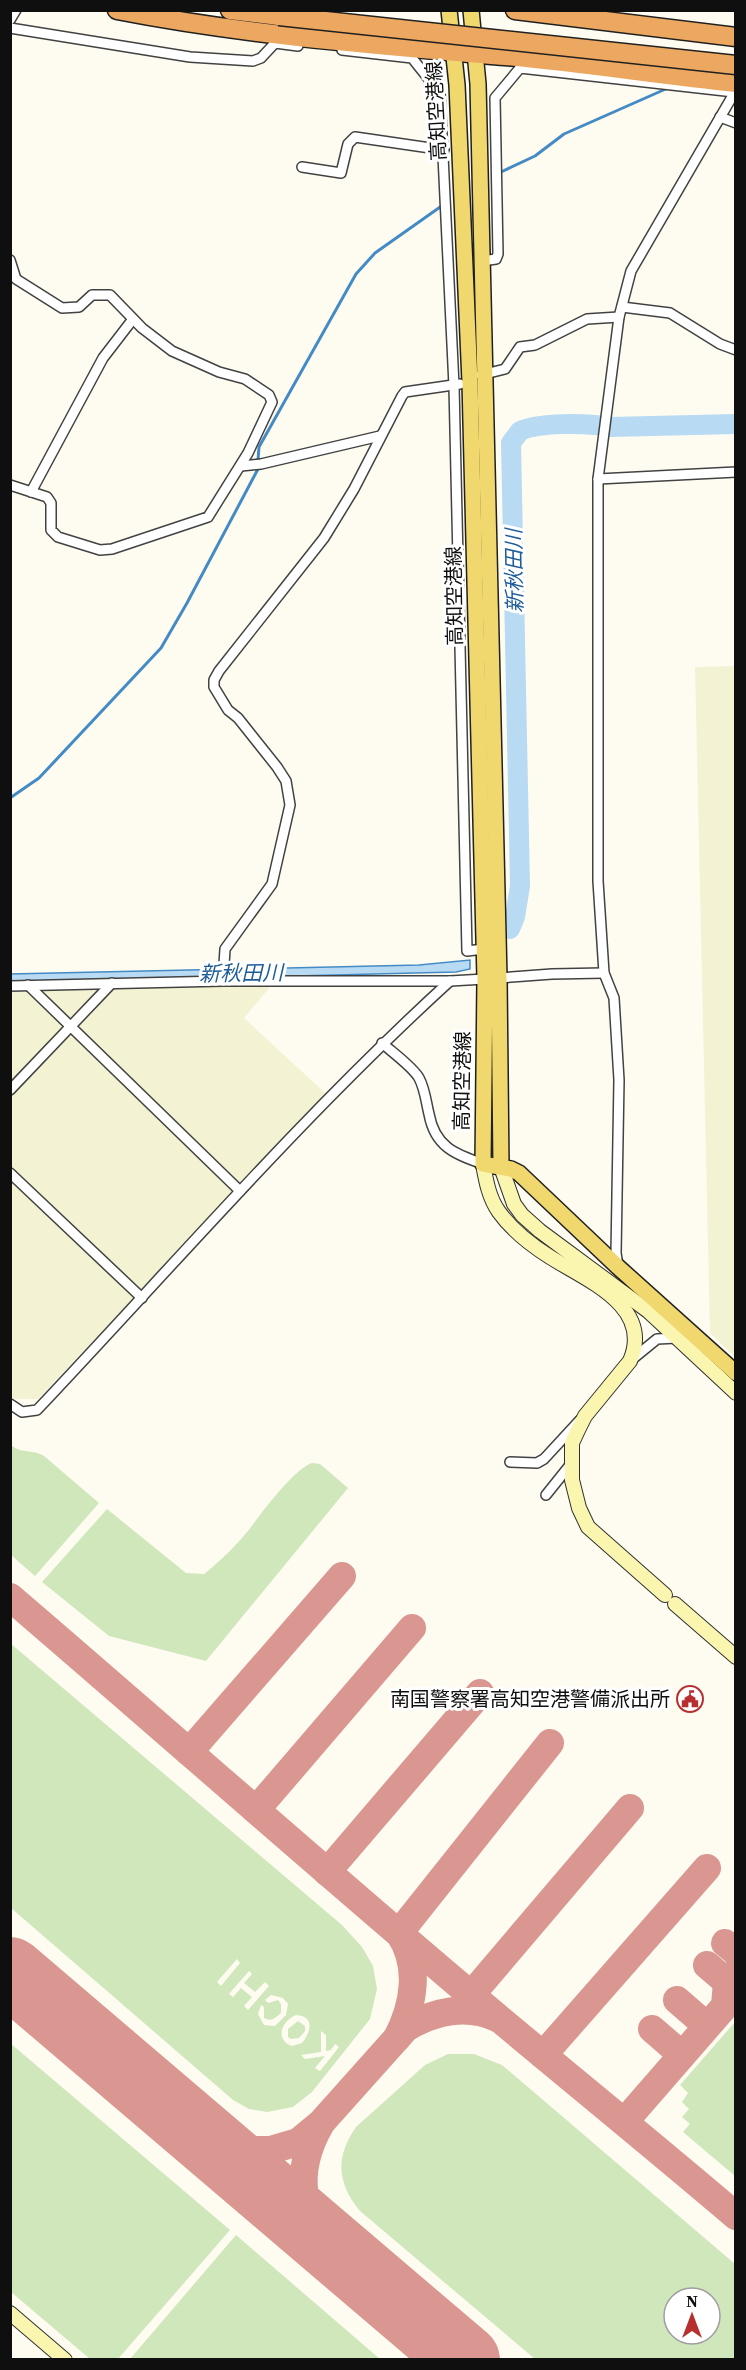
<svg xmlns="http://www.w3.org/2000/svg" width="746" height="2370" font-family="'Source Serif 4','Noto Sans JP',serif">
<rect width="100%" height="100%" fill="#fefcf1"/>
<g fill="#f3f2d2">
<polygon points="735,666 736,666 735,1357 710,1333 695,667"/>
<polygon points="264,983 269,988 244,1018 325,1093 240,1186 74,1028 115,986"/>
<polygon points="34,987 102,988 68,1023"/>
<polygon points="26,989 66,1028 11,1086 11,990"/>
<polygon points="70,1032 235,1190 140,1291 11,1169 10,1095"/>
<polygon points="10,1177 135,1296 38,1399 14,1399 11,1396"/>
</g>
<g fill="#d0e7bc" fill-rule="evenodd">
<path d="M11 1445C21 1454 33 1449 44 1456L99 1503 35 1576 11 1555Z"/>
<path d="M312 1463 320 1464 348 1488 206 1661 109 1636 42 1582 107 1509 186 1573 204 1574C220 1561 239 1543 251 1527 262 1512 295 1468 312 1463Z"/>
<path d="M10 1643 342 1925 362 1947 373 1966 377 1989 370 2019 312 2092 293 2107 267 2112 249 2109 233 2100 11 1908ZM237 1959 240 1963 221 1986 217 1982ZM249 1971 252 1974 244 1983 255 1992 265 1982 269 1986 248 2010 244 2006 252 1997 241 1988 233 1997 229 1994ZM271 1995 283 1998 288 2004 286 2015 275 2026 264 2025 258 2014 261 2005 264 2007V2018C272 2022 275 2018 281 2013V2004L278 2000 268 2003 265 2000ZM296 2015C315 2016 311 2032 302 2043L292 2046C274 2039 282 2021 296 2015ZM321 2031 326 2035V2051L331 2050 335 2044 339 2047 320 2071 315 2068 325 2056 305 2059 301 2055 321 2052Z"/>
<polygon points="298,2021 305,2026 305,2031 299,2038 291,2039 288,2037 288,2029"/>
<polygon points="735,2022 735,2176 683,2132 690,2124 682,2117 689,2109 682,2102 688,2093 680,2085"/>
<polygon points="10,2043 230,2230 118,2359 90,2359 11,2292"/>
<path d="M448 2054H474L502 2065 735 2264V2359H535L360 2211C337 2183 335 2157 356 2127L425 2065ZM674 2298H710V2334H674Z"/>
<polygon points="236,2235 380,2359 130,2359"/>
</g>
<polygon fill="#b8daf3" stroke="#448bc6" stroke-width="1.5" points="470,960 470,969 456,972 11,983 10,974 419,965"/>
<g fill="none" stroke-linecap="round" stroke-linejoin="round">
<g stroke="#448bc6" stroke-width="3">
<polyline points="501,172 535,156 564,134 668,88"/>
<polyline points="258,460 259,447 356,274 375,253 443,205"/>
<polyline points="10,798 39,778 161,648 187,603 258,469"/>
</g>
<path stroke="#b8daf3" stroke-width="20" d="M510 929 515 917 520 886 511 443 520 431C540 422 587 423 610 427L736 424"/>
<g stroke="#da9690" stroke-width="28">
<path d="M10 1597C164 1729 316 1864 471 1995 559 2069 648 2141 736 2216"/>
<polyline points="189,1752 342,1576"/>
<polyline points="256,1810 412,1628"/>
<polyline points="327,1872 480,1693"/>
<polyline points="725,1943 736,1952"/>
<polyline points="707,1965 727,1982"/>
<polyline points="471,1995 630,1808"/>
<polyline points="677,2000 707,2026"/>
<polyline points="652,2029 682,2055"/>
<path d="M397 2038C414 2005 421 1966 399 1933L550 1743"/>
<polyline points="543,2055 707,1868"/>
<polyline points="625,2121 725,2006 727,1982 736,1972"/>
<path d="M190 2125 206 2138 231 2150H271L298 2142 321 2123 406 2028C434 2011 467 2004 497 2018"/>
<path d="M320 2125C294 2171 298 2217 339 2252"/>
</g>
<polyline stroke="#da9690" stroke-width="70" points="10,1972 465,2360"/>
<defs>
<g id="street">
<polyline points="10,20 16,10"/>
<polyline points="10,28 190,57 253,61 261,58 275,43 298,46"/>
<polyline points="342,50 412,58 440,93 454,386 467,951 484,949"/>
<polyline points="720,117 736,123"/>
<polyline points="302,167 341,173 348,144 355,137 444,150"/>
<polyline points="10,260 16,279 62,308 79,307 92,295 110,295 142,328 172,351 219,372 245,379 269,395 272,402 248,453 208,517 112,549 100,550 58,537 51,530 51,503 47,497 10,485"/>
<polyline points="482,261 496,259 498,254 495,98 520,68 734,92"/>
<polyline points="622,307 670,313 720,344 736,350"/>
<polyline points="481,375 505,369 520,347 535,345 587,319 619,317"/>
<polyline points="241,466 261,464 380,436"/>
<polyline points="598,479 736,472"/>
<polyline points="31,492 103,358 133,319"/>
<polyline points="499,978 552,974 604,973"/>
<polyline points="223,981 225,949 272,884 290,805 286,781 277,767 238,718 228,710 214,687 214,680 219,671 324,538 354,489 402,396 405,392 460,384"/>
<polyline points="28,985 240,1191"/>
<polyline points="10,986 223,981 450,981 485,979"/>
<path d="M382 1043C392 1052 413 1067 419 1078 425 1089 426 1102 429 1114 435 1147 455 1154 483 1164"/>
<polyline points="10,1090 112,983"/>
<polyline points="10,1173 142,1298"/>
<polyline points="618,1266 616,1253 619,1080 614,998 604,973 598,881 598,479 619,317 631,271 736,90"/>
<polyline points="630,1361 657,1339 677,1338"/>
<path d="M10 1404 22 1412 37 1410C173 1266 303 1115 450 981"/>
<polyline points="510,1462 537,1463 544,1459 580,1420"/>
<polyline points="546,1495 570,1465"/>
</g>
<g id="secondary">
<path d="M483 1164C486 1181 489 1198 499 1212 512 1230 531 1245 550 1257 586 1280 654 1306 630 1361L585 1416 578 1430 572 1443V1480L579 1508 588 1527 665 1595"/>
<polyline points="501,1167 514,1204 522,1215 540,1231 648,1311 736,1393"/>
<polyline points="675,1604 736,1657"/>
<polyline points="10,2313 65,2360"/>
</g>
<g id="primary">
<polyline points="449,10 457,85 470,382 485,979 483,1164 511,1169 519,1173 618,1267 736,1373"/>
<polyline points="471,10 478,84 499,978 501,1167"/>
</g>
<g id="highway">
<path d="M117 10C245 35 375 45 505 56 582 63 659 75 736 83"/>
<polyline points="230,10 279,16"/>
<polyline points="515,10 736,37"/>
</g>
</defs>
<use href="#street" stroke="#424242" stroke-width="12"/>
<use href="#secondary" stroke="#313131" stroke-width="16"/>
<use href="#primary" stroke="#202020" stroke-width="18"/>
<use href="#highway" stroke="#202020" stroke-width="21"/>
<use href="#street" stroke="#fff" stroke-width="9"/>
<use href="#secondary" stroke="#faf6b0" stroke-width="14"/>
<use href="#primary" stroke="#f0d86f" stroke-width="15"/>
<use href="#highway" stroke="#eca861" stroke-width="18"/>
<defs>
<polyline id="highway-bridge" points="279,16 736,65"/>
</defs>
<use href="#highway-bridge" stroke="#202020" stroke-width="21" stroke-linecap="butt"/>
<use href="#highway-bridge" stroke="#eca861" stroke-width="18"/>
</g>
<defs>
<symbol id="civic-ring" viewBox="-11 -11 22 22"><circle r="9.5" fill="#fff" stroke="#b72f2e" stroke-width="1.5"/><path d="M-.6-6.5H3V-4.5H.6V-3L4-1V1h2V6H-6V1h2V-1L-.6-3ZM-1.2 2.5V6h2.4V2.5Z" fill="#b72f2e"/></symbol>
</defs>
<g fill-rule="evenodd">
<use href="#civic-ring" x="675" y="1684" width="30" height="30"/>
</g>
<g text-anchor="middle" dominant-baseline="central" stroke-width="6" stroke-linejoin="round" paint-order="stroke">
<g font-size="20" fill="#0f0f0f" stroke="#fff">
<text transform="translate(436 111) rotate(-93)">高知空港線</text>
<text transform="translate(454 596) rotate(-91)">高知空港線</text>
<text transform="translate(462 1081) rotate(-89)">高知空港線</text>
</g>
<g font-size="20" fill="#0f0f0f" stroke="#fff" text-anchor="end">
<text x="670" y="1699">南国警察署高知空港警備派出所</text>
</g>
<g font-size="21" font-style="italic" fill="#1e5d9a" stroke="#fff">
<text transform="translate(514 571) rotate(-91)">新秋田川</text>
<text transform="translate(241 973) rotate(-1)">新秋田川</text>
</g>
</g>
<rect width="746" height="2370" fill="none" stroke="#0f0f0f" stroke-width="24"/>
<g transform="translate(692 2316)"><circle r="28" fill="#ffffff" stroke="#9f9f9f" stroke-width="1.5"/>
<path d="M0-4.5L10 22L0 15L-10 22Z" fill="#b72f2e"/>
<text y="-9" font-size="16" font-weight="bold" text-anchor="middle" fill="#0f0f0f">N</text>
</g>
</svg>
